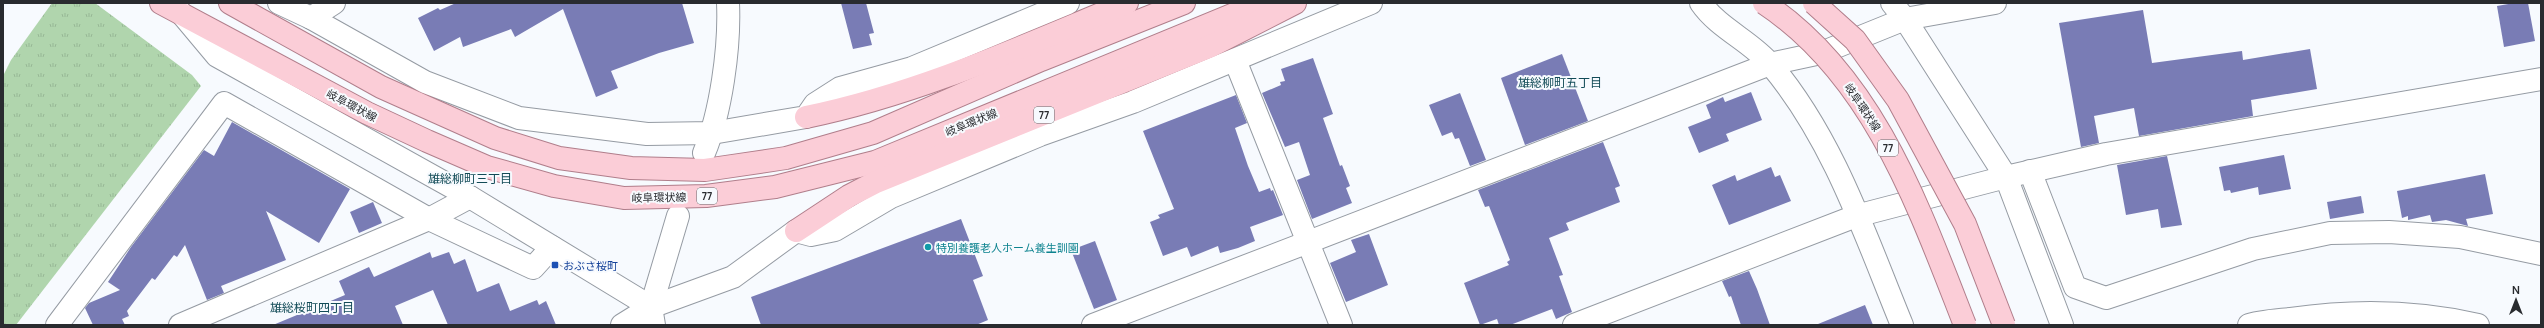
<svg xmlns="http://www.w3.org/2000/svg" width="2544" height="328" font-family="Manrope,'Noto Sans JP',sans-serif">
<defs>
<pattern id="grass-tufts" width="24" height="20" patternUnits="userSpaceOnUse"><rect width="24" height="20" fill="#b0d5ad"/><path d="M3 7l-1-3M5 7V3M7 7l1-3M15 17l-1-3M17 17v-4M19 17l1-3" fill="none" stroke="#97b795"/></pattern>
</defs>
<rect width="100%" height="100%" fill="#f7fafe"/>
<polygon fill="url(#grass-tufts)" points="52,3 95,3 192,75 201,86 16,325 3,325 3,76 11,60"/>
<g fill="#797cb5">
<polygon points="456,3 682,3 694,43 659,53 611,71 618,88 596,97 563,9 515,37 511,29 463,47 460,37 434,51 418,18 438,8 440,10"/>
<polygon points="841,3 866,3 874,33 869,34 872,45 853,49"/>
<polygon points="2514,3 2528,3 2535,41 2504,47 2497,6"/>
<polygon points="2143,10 2152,63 2242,51 2243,60 2310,49 2317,89 2251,100 2253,116 2139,136 2134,108 2094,116 2099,143 2081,147 2059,23"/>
<polygon points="1562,54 1588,121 1525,145 1501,78"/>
<polygon points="1313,58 1333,114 1323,118 1340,166 1342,165 1350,186 1346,188 1352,203 1312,219 1297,180 1310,175 1299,142 1285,147 1262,93 1281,85 1280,82 1285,81 1281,69"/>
<polygon points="1751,92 1762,120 1726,134 1729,141 1699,153 1688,127 1711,118 1706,105 1723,97 1725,102"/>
<polygon points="1460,93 1486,160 1470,166 1459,138 1455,139 1452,132 1442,136 1429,105"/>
<polygon points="1236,95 1247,123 1235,128 1248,166 1259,192 1270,188 1271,191 1273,190 1283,215 1250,227 1255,241 1238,248 1220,253 1218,246 1191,257 1187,247 1163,256 1150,222 1160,218 1158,215 1174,209 1143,131"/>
<polygon points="232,122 350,189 319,243 266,211 286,260 221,286 224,293 207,300 185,245 177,257 174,255 155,280 152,278 127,311 129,316 122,319 125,325 93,325 85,308 89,303 120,290 108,282 131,247 204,150 214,156"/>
<polygon points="1603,142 1620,186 1615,188 1620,202 1566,223 1569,230 1549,238 1563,275 1559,276 1572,312 1556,319 1552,309 1510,325 1499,325 1497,319 1480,325 1464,283 1509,265 1507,262 1510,260 1489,206 1485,207 1478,190"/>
<polygon points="2284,155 2291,189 2259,195 2258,187 2231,193 2230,190 2224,191 2219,167"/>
<polygon points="2167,156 2182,225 2161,228 2158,209 2126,215 2117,165"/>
<polygon points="1771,167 1775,177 1780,175 1791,201 1729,225 1712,185 1735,175 1737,181"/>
<polygon points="2485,174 2493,214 2466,219 2468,226 2446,220 2432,222 2430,215 2408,220 2408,216 2402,218 2397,191"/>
<polygon points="2361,196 2364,213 2330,219 2327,202"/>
<polygon points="373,202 382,223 359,233 350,212"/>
<polygon points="961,219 983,276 973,280 988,320 976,325 761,325 751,297"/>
<polygon points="1369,234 1388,285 1346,302 1330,263 1356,252 1351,240"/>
<polygon points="1095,241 1117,300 1094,309 1071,250"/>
<polygon points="430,252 432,258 449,252 454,264 465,259 477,292 499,283 510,311 537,300 539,305 546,301 556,325 448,325 433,290 395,306 403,325 273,325 345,295 339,281 369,267 374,277"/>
<polygon points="1749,271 1757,289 1770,325 1741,325 1731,296 1729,297 1722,281"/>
<polygon points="1865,305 1873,325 1819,325 1818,324"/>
</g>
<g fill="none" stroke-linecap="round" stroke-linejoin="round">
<defs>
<g id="minor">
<polyline points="279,3 311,18 425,82 519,118 647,134 712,133 806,117 815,104 840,88 912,68 1068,3"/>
<path d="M1701 3C1719 29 1751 41 1771 65 1834 140 1865 235 1902 325"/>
<polyline points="1892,3 1905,19 2006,177 2062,325"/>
<polyline points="181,13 217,56 470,197 651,307"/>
<polyline points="311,18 334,3"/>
<polyline points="1235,60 1341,325"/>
<path d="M704 153C721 113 730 47 728 3"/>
<polyline points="2030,171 2075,287 2106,298 2253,249 2330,233 2389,232 2460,237 2541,254"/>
<polyline points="57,325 224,103 429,219 533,268 552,247"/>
<polyline points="180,325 429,219 470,197"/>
<polyline points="622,325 651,307 733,277 796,231 811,235 835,230 891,197 1040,135 1133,102 1371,3"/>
<polyline points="654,325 651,307 678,216"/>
<polyline points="1093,325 1770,64 1821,53 1905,19 1995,3"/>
<polyline points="1574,325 1856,216 2006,177 2106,154 2541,79"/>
<path d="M2249 325C2262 321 2277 320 2291 319 2353 310 2417 311 2478 325"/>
</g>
<g id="major">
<polyline points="161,3 367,113 427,141 487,167 554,186 624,198 706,196 775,187 875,162 1261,3"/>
<polyline points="230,3 381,87 495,138 559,158 631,168 705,170 786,158 873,133 1041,60 1184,3"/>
<path d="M806 117C918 94 1021 47 1127 3"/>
<polyline points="796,231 849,196 876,182 1211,46 1295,3"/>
</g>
</defs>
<use href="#minor" stroke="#959ba3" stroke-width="24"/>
<use href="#major" stroke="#b07e8b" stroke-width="24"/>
<use href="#minor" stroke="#fff" stroke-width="22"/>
<use href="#major" stroke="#fbcdd7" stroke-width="22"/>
<defs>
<g id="major-bridge">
<path d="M1764 3C1874 76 1919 208 1965 325"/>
<polyline points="1814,3 1855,40 1898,100 1965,224 2004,325"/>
</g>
</defs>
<use href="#major-bridge" stroke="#b07e8b" stroke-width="24" stroke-linecap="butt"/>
<use href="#major-bridge" stroke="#fbcdd7" stroke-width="22"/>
</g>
<circle fill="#0f9aa8" stroke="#f7fafe" stroke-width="1.5" cx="928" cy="247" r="4"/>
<rect fill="#1a4fb4" stroke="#f7fafe" stroke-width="1.5" x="551" y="261" width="8" height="8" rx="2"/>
<g text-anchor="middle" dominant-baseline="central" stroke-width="4" stroke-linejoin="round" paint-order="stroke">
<g fill="#f7fafe" stroke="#67696d" stroke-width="1">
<rect x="1034" y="107" width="20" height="16" rx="3"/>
<rect x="1878" y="140" width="20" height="16" rx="3"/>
<rect x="697" y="188" width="20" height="16" rx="3"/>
</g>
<g font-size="10" font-weight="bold" fill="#292b2f">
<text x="1044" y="115">77</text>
<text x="1888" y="148">77</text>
<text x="707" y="196">77</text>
</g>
<g font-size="11" fill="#292b2f" stroke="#f7fafe">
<text transform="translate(352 105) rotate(28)">岐阜環状線</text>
<text transform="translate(1863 107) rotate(56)">岐阜環状線</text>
<text transform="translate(971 122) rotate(-22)">岐阜環状線</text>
<text transform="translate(659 197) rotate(-1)">岐阜環状線</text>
</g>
<g font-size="11" fill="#0d838f" stroke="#f7fafe" text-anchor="start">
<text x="936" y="247">特別養護老人ホーム養生訓園</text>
</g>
<g font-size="11" fill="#164399" stroke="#f7fafe" text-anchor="start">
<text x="563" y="265">おぶさ桜町</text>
</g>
<g font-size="12" fill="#124b57" stroke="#f7fafe">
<text x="1560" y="82">雄総柳町五丁目</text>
<text x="470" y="178">雄総柳町三丁目</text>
<text x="312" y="307">雄総桜町四丁目</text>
</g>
</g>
<rect width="2544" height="328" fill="none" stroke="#292b2f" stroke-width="8"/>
<g transform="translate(2516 300)" stroke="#f7fafe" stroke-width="3" paint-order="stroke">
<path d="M0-3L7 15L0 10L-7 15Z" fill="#292b2f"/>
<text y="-6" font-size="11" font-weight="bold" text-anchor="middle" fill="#292b2f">N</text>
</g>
</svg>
